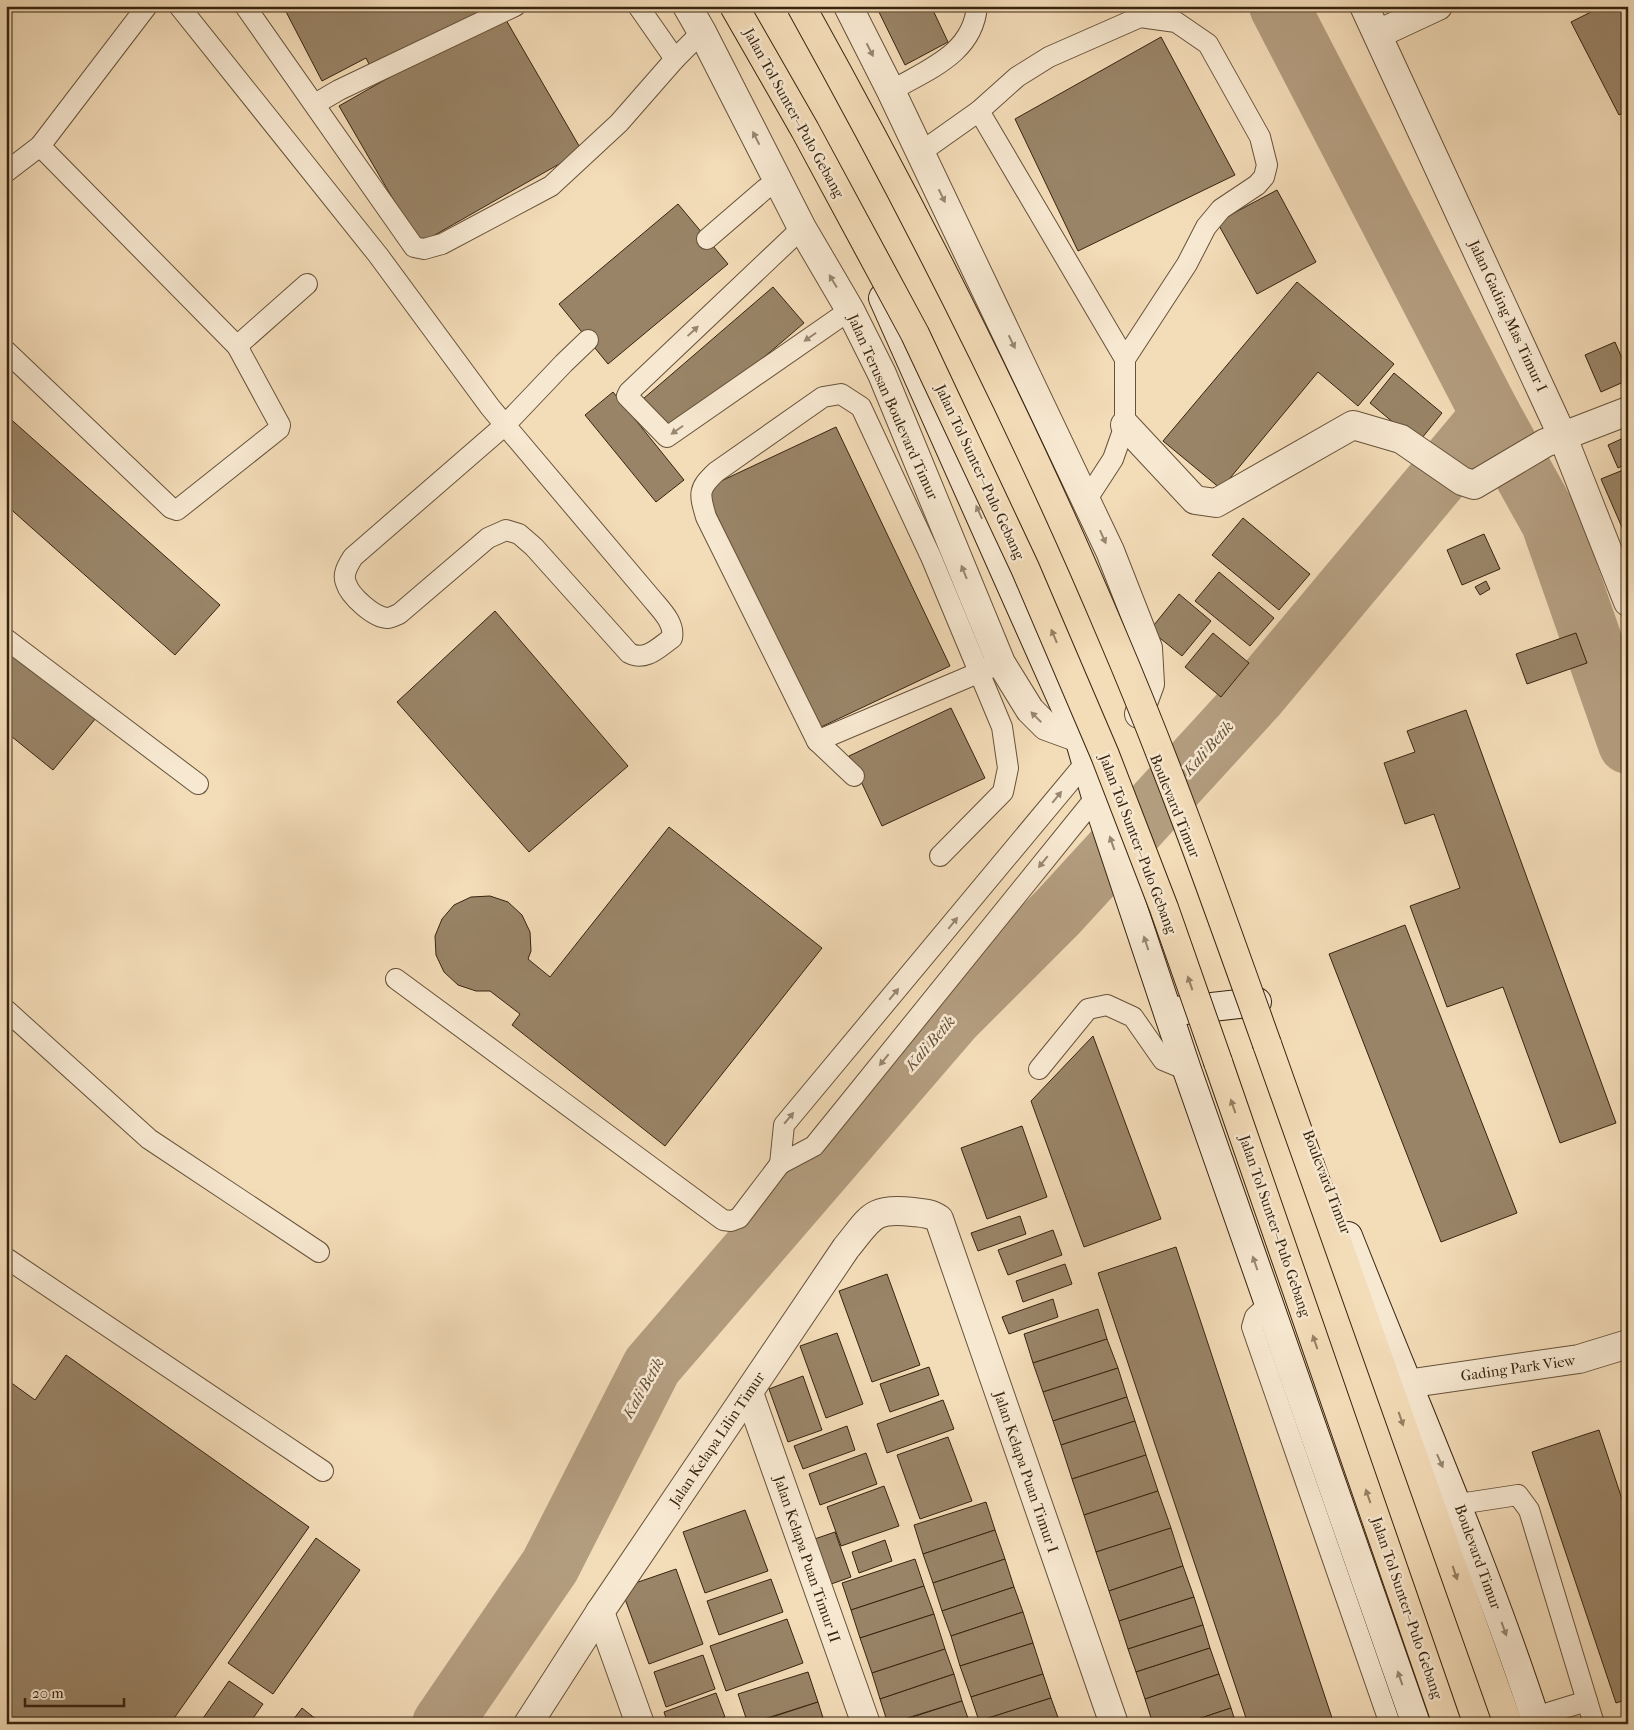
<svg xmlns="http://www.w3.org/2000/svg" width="1634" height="1730" font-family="'IM FELL French Canon',serif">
<rect width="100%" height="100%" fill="#f3dcb8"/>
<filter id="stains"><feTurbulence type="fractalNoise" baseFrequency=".004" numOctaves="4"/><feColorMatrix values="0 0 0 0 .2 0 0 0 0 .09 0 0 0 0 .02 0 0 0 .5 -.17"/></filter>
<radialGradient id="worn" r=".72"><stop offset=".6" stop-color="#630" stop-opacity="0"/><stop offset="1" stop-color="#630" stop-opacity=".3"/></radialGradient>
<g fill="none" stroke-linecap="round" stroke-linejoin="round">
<g stroke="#b39d7f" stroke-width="60">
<polyline points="1279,6 1491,415 1551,523 1628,744"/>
<polyline points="442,1724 550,1566 652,1366 954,1016 1058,912 1256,696 1491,415"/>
</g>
</g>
<g fill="#998467" stroke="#38240f">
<polygon points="283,6 494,6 372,70 366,58 322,81"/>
<polygon points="876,6 931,6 948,42 905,65"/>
<polygon points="1603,6 1625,6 1628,11 1628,110 1619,115 1571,22"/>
<polygon points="502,13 582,151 419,244 339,106"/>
<polygon points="1161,37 1235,175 1078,251 1015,119"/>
<polygon points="1277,190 1316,262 1257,294 1217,222"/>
<polygon points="678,204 728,264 608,364 559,304"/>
<polygon points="1297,282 1394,364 1358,406 1318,372 1221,489 1163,441"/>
<polygon points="773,287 804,323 666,441 636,405"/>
<polygon points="1628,337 1628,348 1623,338"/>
<polygon points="1615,342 1628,372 1628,380 1601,392 1585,355"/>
<polygon points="1394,373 1442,413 1418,443 1370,403"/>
<polygon points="613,392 684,480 656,502 585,415"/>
<polygon points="6,415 220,605 175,655 6,505"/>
<polygon points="836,427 950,666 819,728 704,489"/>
<polygon points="1628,436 1628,463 1618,468 1608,445"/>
<polygon points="1628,468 1628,531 1624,532 1601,479"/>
<polygon points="1243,518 1310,574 1279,610 1212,555"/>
<polygon points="1484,534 1500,569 1462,585 1447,550"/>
<polygon points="1219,572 1274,618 1250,646 1195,601"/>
<polygon points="1486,581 1490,589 1480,595 1475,587"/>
<polygon points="1179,594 1211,621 1182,656 1150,630"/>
<polygon points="495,611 628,766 529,852 397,702"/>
<polygon points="1213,633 1249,663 1221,697 1185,667"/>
<polygon points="1576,633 1587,663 1527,684 1516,654"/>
<polygon points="6,644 96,718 53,770 6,732"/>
<polygon points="951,708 985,778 882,826 849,756"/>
<polygon points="1466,710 1616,1123 1560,1143 1503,987 1447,1007 1410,906 1460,888 1434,814 1405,824 1384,763 1415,752 1407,731"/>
<polygon points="669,827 822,948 665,1146 512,1025 520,1014 490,991 476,991 458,985 444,972 436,955 435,936 442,919 454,905 471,897 490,896 508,902 522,915 530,932 531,951 528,959 550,977"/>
<polygon points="1405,925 1517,1213 1441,1242 1329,954"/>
<polygon points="1093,1036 1161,1219 1084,1247 1031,1101"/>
<polygon points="1022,1126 1047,1197 987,1219 961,1148"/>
<polygon points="1020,1216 1026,1234 978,1251 971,1233"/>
<polygon points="1053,1230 1062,1255 1008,1275 998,1250"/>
<polygon points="1176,1247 1334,1724 1248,1724 1098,1273"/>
<polygon points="1065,1264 1072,1284 1023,1302 1016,1281"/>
<polygon points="887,1274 920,1365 872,1382 839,1291"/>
<polygon points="1053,1299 1058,1317 1009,1334 1002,1317"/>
<polygon points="1098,1309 1107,1339 1033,1363 1024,1334"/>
<polygon points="837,1333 863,1404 826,1418 800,1346"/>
<polygon points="1107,1339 1118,1368 1043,1392 1033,1363"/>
<polygon points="66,1355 309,1527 170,1724 6,1724 6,1379 35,1400"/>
<polygon points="929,1367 939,1395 890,1412 880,1384"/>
<polygon points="1118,1368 1127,1397 1053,1421 1043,1392"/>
<polygon points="803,1376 822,1430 788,1442 769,1389"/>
<polygon points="1127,1397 1135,1421 1061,1445 1053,1421"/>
<polygon points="943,1400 954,1429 887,1453 877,1424"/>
<polygon points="1135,1421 1146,1455 1072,1479 1061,1445"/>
<polygon points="847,1426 855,1450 803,1469 794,1446"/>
<polygon points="1599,1430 1628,1517 1628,1699 1616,1703 1532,1452"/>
<polygon points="948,1437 972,1501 920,1519 897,1455"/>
<polygon points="866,1453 877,1484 820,1505 809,1474"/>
<polygon points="1146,1455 1158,1491 1084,1515 1072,1479"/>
<polygon points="884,1486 899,1526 841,1546 827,1507"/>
<polygon points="1158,1491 1171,1528 1096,1552 1084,1515"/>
<polygon points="986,1502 995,1530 923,1554 914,1525"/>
<polygon points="745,1510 768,1571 705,1593 683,1532"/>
<polygon points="1171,1528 1183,1566 1109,1591 1096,1552"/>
<polygon points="995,1530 1005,1559 933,1583 923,1554"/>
<polygon points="835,1532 851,1577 820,1588 803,1543"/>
<polygon points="316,1538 360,1570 273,1694 228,1663"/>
<polygon points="885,1540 892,1561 859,1573 852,1552"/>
<polygon points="915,1559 924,1586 851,1610 842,1583"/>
<polygon points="1005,1559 1014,1587 942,1611 933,1583"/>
<polygon points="1183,1566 1194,1597 1119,1621 1109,1591"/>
<polygon points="676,1569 703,1644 649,1664 621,1588"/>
<polygon points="771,1579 783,1612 719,1635 707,1601"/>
<polygon points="924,1586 934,1614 860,1638 851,1610"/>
<polygon points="1014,1587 1023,1612 951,1636 942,1611"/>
<polygon points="1194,1597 1203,1625 1128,1649 1119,1621"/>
<polygon points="1023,1612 1033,1643 960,1666 951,1636"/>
<polygon points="934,1614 945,1649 872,1673 860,1638"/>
<polygon points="787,1619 803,1663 726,1691 710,1646"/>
<polygon points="1203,1625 1210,1648 1136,1672 1128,1649"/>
<polygon points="1033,1643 1043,1674 971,1697 960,1666"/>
<polygon points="1210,1648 1219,1674 1145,1699 1136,1672"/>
<polygon points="945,1649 954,1674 880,1699 872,1673"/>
<polygon points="703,1655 715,1689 666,1707 654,1672"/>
<polygon points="808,1672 818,1702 748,1724 738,1694"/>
<polygon points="954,1674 962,1701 888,1724 880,1699"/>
<polygon points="1043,1674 1051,1698 979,1721 971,1697"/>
<polygon points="1219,1674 1231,1708 1183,1724 1153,1724 1145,1699"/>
<polygon points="229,1681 263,1704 249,1724 199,1724"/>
<polygon points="716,1693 725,1717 707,1724 668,1724 664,1712"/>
<polygon points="1051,1698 1060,1723 980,1724 979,1721"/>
<polygon points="962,1701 970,1724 891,1724"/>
<polygon points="818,1702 825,1724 751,1724"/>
<polygon points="302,1708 322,1724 290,1724"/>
<polygon points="1231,1708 1236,1724 1183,1724"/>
</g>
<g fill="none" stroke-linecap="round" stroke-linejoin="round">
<defs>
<g id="service">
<path d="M179 6 378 255 490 407 505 425 652 599C661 610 675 623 672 638 659 647 646 662 629 653L534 547 519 534 506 530 488 538 399 614C396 615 391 618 388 618 374 618 350 596 346 583 342 574 348 565 353 557L505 425 564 363 588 340"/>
<polyline points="245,6 414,247 424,249 442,244 551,186 619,123 675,59 702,32"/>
<polyline points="638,6 675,59"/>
<path d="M891 91C928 69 973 54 977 6"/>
<polyline points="315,104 339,90 515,6"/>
<polyline points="921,152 979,111"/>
<polyline points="6,172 40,146 147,6"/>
<polyline points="802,228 629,392 627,396 667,437 850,310"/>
<polyline points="707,239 765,189 778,182"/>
<polyline points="237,346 307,284"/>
<polyline points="6,351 171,508 177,510 279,429 280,425 237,346 40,146"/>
<polyline points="1087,499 1113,459 1125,425 1125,359 979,111 1017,77 1049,57 1140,17 1176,22 1208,44 1260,137 1267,165 1264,177 1257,185 1221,209 1206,227 1187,264 1125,359"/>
<polyline points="6,639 198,784"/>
<path d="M817 741 706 517C699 493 698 489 716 472L823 397 841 394 861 407 931 557 1002 727 1008 768 1003 792 940 856"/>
<polyline points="854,776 817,741 992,667"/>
<polyline points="396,979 723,1220 731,1221 739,1218 780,1164 814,1146 1096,797"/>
<polyline points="6,1010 149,1139 319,1252"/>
<polyline points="1039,1069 1088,1009 1107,1005 1133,1017 1163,1060 1187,1070"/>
<polyline points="780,1164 784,1125 1087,761"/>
<polyline points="6,1258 323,1471"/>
<polyline points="1270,1303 1255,1317 1252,1327 1390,1724"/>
<polyline points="1459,1504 1518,1495 1529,1510 1594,1724"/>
<polyline points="1535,1717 1587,1701"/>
</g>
<g id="minor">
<polyline points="1364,6 1562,435 1628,602"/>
<polyline points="1378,34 1438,6"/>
<polyline points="1125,425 1195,500 1216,503 1353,425 1401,439 1462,481 1474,485 1545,443 1628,411"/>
<polyline points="1406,1384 1579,1359 1628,1344"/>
<polyline points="749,1393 866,1724"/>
<polyline points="600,1612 640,1724"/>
<path d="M528 1724 600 1612 846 1248C871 1218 871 1207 913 1212 923 1213 931 1213 939 1219L1114 1724"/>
</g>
<g id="tertiary">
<polyline points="687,6 702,32 802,228 850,310 882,374 1001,663 1030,710 1046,726 1079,738"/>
<polyline points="848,6 891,91 1110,551 1148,648 1150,684 1139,714"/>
</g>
<g id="secondary">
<polyline points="883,298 1079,738 1096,797 1187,1070 1416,1724"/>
<polyline points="1176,1011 1257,1002"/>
<path d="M1348 1236C1412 1398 1483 1558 1537 1724"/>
</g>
<g id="motorway">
<polyline points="1267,1044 1508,1724"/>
<polyline points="1218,1062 1447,1724"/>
</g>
</defs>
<use href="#service" stroke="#675239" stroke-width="22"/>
<use href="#minor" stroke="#675239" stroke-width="30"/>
<use href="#tertiary" stroke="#675239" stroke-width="30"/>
<use href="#secondary" stroke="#38240f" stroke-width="30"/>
<use href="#motorway" stroke="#38240f" stroke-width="30"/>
<use href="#service" stroke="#f7e8d1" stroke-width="20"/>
<use href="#minor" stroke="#f7e8d1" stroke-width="28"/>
<use href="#tertiary" stroke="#f7e8d1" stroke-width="28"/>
<use href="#secondary" stroke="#f7e8d1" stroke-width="28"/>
<use href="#motorway" stroke="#f3dcb8" stroke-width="28"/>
<defs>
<g id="motorway-bridge">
<polyline points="734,6 805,130 915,334 1025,568 1105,755 1164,908 1218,1062"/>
<path d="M801 6C915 211 1022 421 1113 637 1170 770 1218 907 1267 1044"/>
</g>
</defs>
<use href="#motorway-bridge" stroke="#38240f" stroke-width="30" stroke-linecap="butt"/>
<use href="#motorway-bridge" stroke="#f3dcb8" stroke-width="28"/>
</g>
<defs><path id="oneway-solid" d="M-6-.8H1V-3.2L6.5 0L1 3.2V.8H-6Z" transform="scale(1.25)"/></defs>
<g fill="#988670">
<use href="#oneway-solid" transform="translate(870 50) rotate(63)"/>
<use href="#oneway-solid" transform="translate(756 138) rotate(-117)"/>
<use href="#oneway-solid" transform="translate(942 196) rotate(64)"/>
<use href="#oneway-solid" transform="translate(833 281) rotate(-121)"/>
<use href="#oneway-solid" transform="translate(693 331) rotate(-43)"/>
<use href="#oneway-solid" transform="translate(810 337) rotate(145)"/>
<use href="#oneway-solid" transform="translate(1012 342) rotate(64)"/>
<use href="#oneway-solid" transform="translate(677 430) rotate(145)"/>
<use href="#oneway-solid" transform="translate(979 512) rotate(-114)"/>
<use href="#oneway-solid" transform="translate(1103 537) rotate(66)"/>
<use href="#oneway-solid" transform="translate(964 572) rotate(-112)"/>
<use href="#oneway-solid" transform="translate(1036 717) rotate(-135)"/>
<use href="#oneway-solid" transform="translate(1057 797) rotate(-51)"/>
<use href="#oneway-solid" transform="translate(1112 843) rotate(-109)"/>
<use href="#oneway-solid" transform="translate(1043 862) rotate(129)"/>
<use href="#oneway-solid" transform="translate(953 923) rotate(-51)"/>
<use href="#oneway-solid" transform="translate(1146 943) rotate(-108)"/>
<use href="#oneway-solid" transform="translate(894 994) rotate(-50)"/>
<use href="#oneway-solid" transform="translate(884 1060) rotate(129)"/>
<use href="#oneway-solid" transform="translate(789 1118) rotate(-50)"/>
<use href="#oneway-solid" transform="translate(1255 1263) rotate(-109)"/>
<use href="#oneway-solid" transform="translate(1440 1461) rotate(66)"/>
<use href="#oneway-solid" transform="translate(1504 1629) rotate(70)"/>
<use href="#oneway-solid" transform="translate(1400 1678) rotate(-109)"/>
</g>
<g fill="#968064">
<use href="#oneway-solid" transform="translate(1054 636) rotate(-113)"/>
<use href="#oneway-solid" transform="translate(1190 983) rotate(-109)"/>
<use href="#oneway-solid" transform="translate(1233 1106) rotate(-109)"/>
<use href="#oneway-solid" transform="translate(1315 1342) rotate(-109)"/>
<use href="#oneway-solid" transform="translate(1401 1419) rotate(71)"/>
<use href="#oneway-solid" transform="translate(1368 1496) rotate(-109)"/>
<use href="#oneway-solid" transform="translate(1455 1573) rotate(71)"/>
</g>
<g text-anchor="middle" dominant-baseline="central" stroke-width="5" stroke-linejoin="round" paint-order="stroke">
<g font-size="15" fill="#38240f" stroke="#f7e8d1">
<text transform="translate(794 113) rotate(61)">Jalan Tol Sunter–Pulo Gebang</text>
<text transform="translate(1508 316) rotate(65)">Jalan Gading Mas Timur I</text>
<text transform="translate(893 407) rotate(66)">Jalan Terusan Boulevard Timur</text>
<text transform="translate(980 472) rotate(65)">Jalan Tol Sunter–Pulo Gebang</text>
<text transform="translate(1175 806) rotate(68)">Boulevard Timur</text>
<text transform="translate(1138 844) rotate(69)">Jalan Tol Sunter–Pulo Gebang</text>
<text transform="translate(1327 1182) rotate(69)">Boulevard Timur</text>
<text transform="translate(1275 1226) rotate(71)">Jalan Tol Sunter–Pulo Gebang</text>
<text transform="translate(1518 1368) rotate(-8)">Gading Park View</text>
<text transform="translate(717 1439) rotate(-56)">Jalan Kelapa Lilin Timur</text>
<text transform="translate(1026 1472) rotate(71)">Jalan Kelapa Puan Timur I</text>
<text transform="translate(1478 1557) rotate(70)">Boulevard Timur</text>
<text transform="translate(807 1559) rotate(71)">Jalan Kelapa Puan Timur II</text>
<text transform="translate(1407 1608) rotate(71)">Jalan Tol Sunter–Pulo Gebang</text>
</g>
<g font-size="16" font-style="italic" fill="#634e36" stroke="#f7e8d1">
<text transform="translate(1208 748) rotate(-48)">Kali Betik</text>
<text transform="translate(930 1043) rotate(-49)">Kali Betik</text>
<text transform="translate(643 1388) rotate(-60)">Kali Betik</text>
</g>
</g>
<rect width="1634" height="1730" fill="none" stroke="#f3dcb8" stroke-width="25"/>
<rect x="8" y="8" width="1619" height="1715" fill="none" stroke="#38240f" stroke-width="2.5"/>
<rect x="12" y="12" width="1609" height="1705" fill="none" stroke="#38240f"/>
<path d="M25 1698v8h99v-8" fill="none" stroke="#38240f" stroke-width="2.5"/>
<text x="32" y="1698" font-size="15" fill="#38240f" stroke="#f7e8d1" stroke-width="4" paint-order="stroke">20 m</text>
<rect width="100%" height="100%" filter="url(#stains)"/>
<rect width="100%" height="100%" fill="url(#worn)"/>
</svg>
